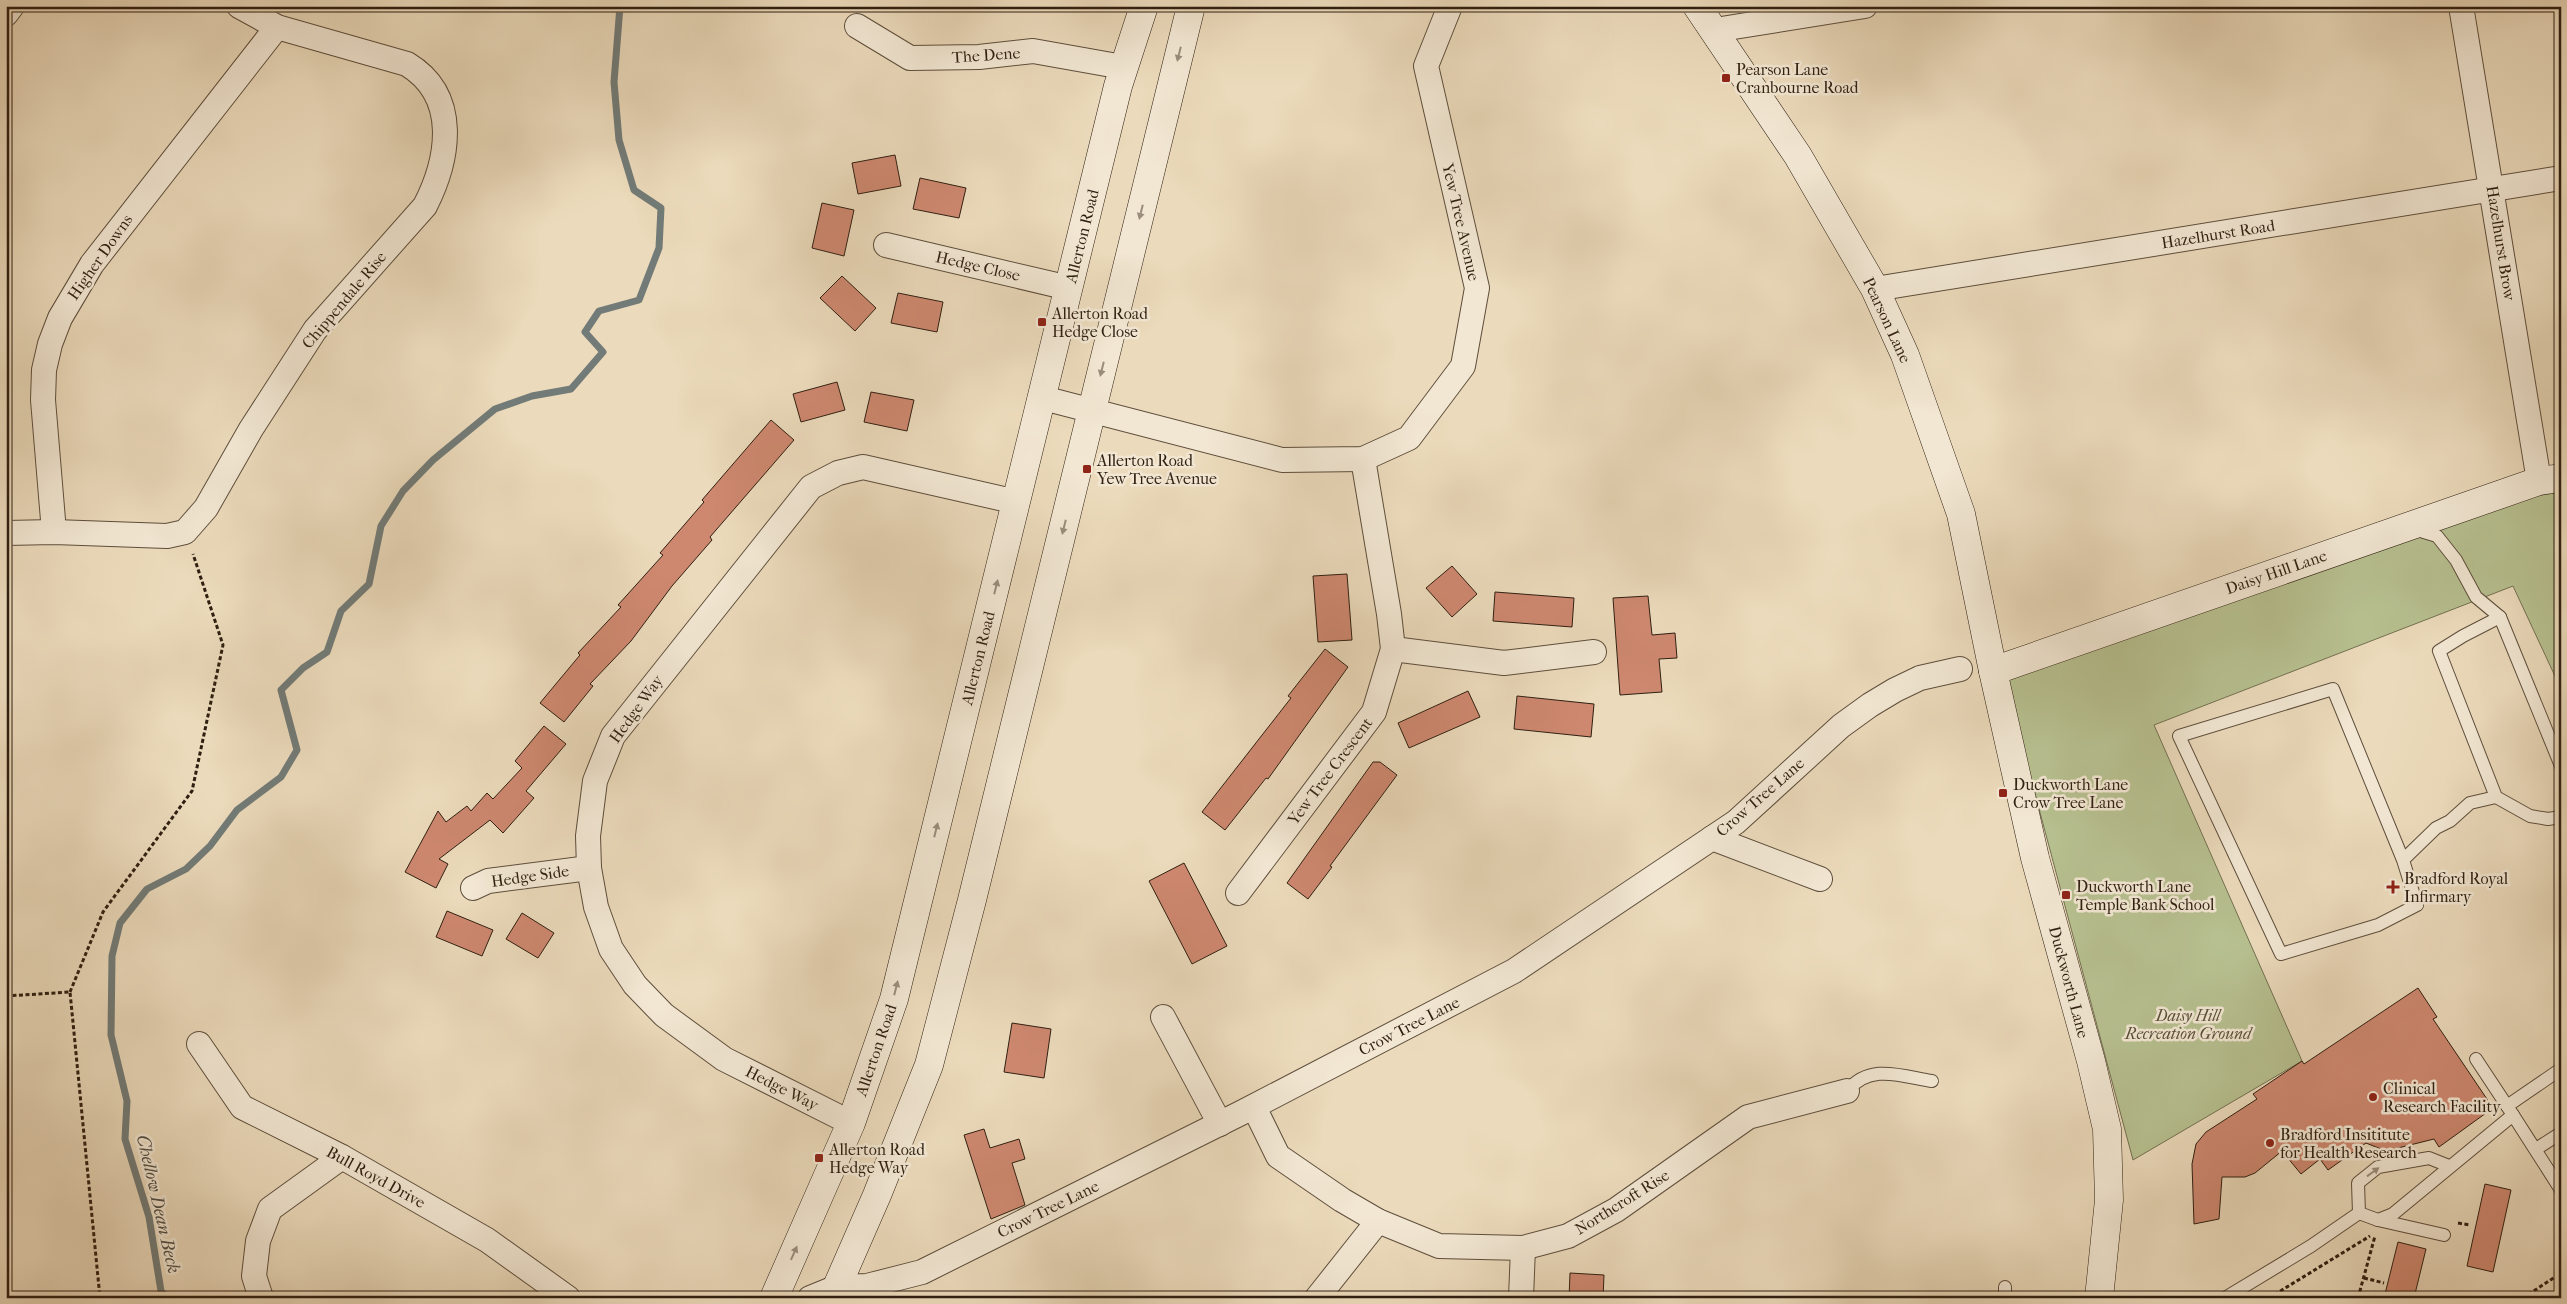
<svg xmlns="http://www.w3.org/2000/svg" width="2567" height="1304" font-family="'IM FELL French Canon',serif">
<rect width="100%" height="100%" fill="#ebdabb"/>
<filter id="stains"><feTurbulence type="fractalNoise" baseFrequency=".004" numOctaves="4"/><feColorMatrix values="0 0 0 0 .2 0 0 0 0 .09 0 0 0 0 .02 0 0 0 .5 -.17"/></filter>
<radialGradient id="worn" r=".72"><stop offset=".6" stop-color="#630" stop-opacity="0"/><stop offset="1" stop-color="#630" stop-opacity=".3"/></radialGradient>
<polygon fill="#b7c090" stroke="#737050" points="2561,492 2561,689 2513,586 2154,725 2302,1061 2133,1160 2004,678 2529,497"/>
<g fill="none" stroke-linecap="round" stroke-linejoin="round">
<polyline stroke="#727b77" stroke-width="7" points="167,1298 161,1291 149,1217 125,1139 127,1101 111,1035 112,956 120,923 147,889 186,869 210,846 237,810 281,777 297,750 281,690 303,668 327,652 341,611 369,584 381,526 403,491 433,460 495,409 532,396 571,389 603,352 585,332 599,311 639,300 659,248 661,208 634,190 619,140 614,82 620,6"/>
</g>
<g fill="#ce8870" stroke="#2f1f11">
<polygon points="895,155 901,186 858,194 852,163"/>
<polygon points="920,178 966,188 959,218 913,209"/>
<polygon points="822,203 854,210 844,256 812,248"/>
<polygon points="842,276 876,308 855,331 820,298"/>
<polygon points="898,293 943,302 937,332 891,323"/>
<polygon points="837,382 845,410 801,422 793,394"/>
<polygon points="871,392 914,400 907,431 864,422"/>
<polygon points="771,420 794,440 710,537 712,540 672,586 631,641 590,684 593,686 564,722 540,703 580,655 578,653 621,607 618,605 663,555 660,553 704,502 702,500"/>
<polygon points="1452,566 1477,594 1452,617 1426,588"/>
<polygon points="1347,574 1352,640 1318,642 1313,576"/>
<polygon points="1495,592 1574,598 1572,627 1493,621"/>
<polygon points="1648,596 1652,635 1675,633 1677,658 1659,659 1662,692 1620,695 1613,598"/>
<polygon points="1325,649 1348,667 1268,779 1266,778 1225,830 1202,812 1291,698 1288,696"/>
<polygon points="1468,691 1480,717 1409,748 1398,723"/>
<polygon points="1517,696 1594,704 1591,737 1514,729"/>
<polygon points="544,726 566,744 526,791 534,798 503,833 490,820 439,859 448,864 436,888 405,872 438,811 446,822 467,806 471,811 487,793 493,799 522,768 515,761"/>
<polygon points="1373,762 1380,762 1397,775 1330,866 1332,867 1308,899 1287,883"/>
<polygon points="1184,863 1227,946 1192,964 1149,881"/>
<polygon points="447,911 493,930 482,956 436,937"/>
<polygon points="522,913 554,933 538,958 506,939"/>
<polygon points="2418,988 2437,1017 2433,1019 2493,1108 2439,1147 2434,1139 2386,1151 2366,1143 2328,1170 2320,1159 2301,1174 2282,1151 2255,1173 2245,1177 2222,1177 2219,1219 2194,1224 2192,1164 2196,1144 2206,1132 2257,1099 2253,1094 2302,1061 2304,1064"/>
<polygon points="1012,1023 1051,1029 1044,1078 1004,1072"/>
<polygon points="984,1129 990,1148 1019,1139 1025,1159 1012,1163 1025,1205 991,1219 964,1135"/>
<polygon points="2485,1184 2511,1190 2493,1272 2467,1266"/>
<polygon points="2398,1242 2426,1249 2414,1298 2384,1298"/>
<polygon points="1570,1273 1604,1275 1603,1298 1569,1298"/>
</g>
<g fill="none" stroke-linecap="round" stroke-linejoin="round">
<defs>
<g id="lane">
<polyline points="2414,529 2437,536 2456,560 2476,597 2500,617"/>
<polyline points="2561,766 2500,617 2463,636 2439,651 2496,797 2530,816 2548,819 2561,817"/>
<polyline points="2403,860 2333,689 2179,736 2281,954 2378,925 2417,905 2403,860 2436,828 2450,821 2470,803 2496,797"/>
<polyline points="2476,1059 2513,1115"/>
<path d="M1847 1091C1870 1063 1901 1076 1932 1081"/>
<polyline points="2507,1106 2561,1069"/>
<polyline points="2536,1149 2561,1133"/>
<polyline points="2359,1213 2378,1220 2393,1214 2513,1115 2561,1190"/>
<polyline points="2359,1213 2358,1183 2378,1167 2429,1158 2449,1166"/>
<polyline points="2378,1220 2444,1235"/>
<polyline points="2005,1287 2005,1298"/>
<polyline points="2225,1298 2311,1246 2359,1213"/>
</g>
<g id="street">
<polyline points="2461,6 2539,481"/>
<polyline points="6,14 12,6"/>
<polyline points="857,26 910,58 979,57 1033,51 1123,67"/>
<polyline points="1715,30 1865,6"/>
<polyline points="886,245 1069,288"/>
<polyline points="1875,289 2561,178"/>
<polyline points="1043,398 1282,460 1363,459 1409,438 1463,366 1477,288 1426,66 1450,6"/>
<polyline points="54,532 43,400 44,370 50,344 60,318 92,264 277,27"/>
<path d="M6 533 54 532 167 536 185 532 206 508 251 429 315 330 425 206C449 159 460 96 407 64L277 27 239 6"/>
<polyline points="1393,649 1504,663 1594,652"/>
<polyline points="1712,838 1820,879"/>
<polyline points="473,888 488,881 589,868"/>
<polyline points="1238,893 1374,712 1393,649 1389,614 1363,459"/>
<polyline points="1163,1017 1220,1124"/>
<polyline points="199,1044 242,1107 342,1157 487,1240 568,1298"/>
<polyline points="1254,1107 1278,1156 1342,1200 1378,1221 1439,1246 1523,1248 1568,1236 1616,1210 1748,1117 1847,1091"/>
<polyline points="851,1123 724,1059 664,1015 635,985 611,949 596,907 589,868 588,836 595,781 613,736 811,487 838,473 863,467 1017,502"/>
<polyline points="261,1298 254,1276 258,1241 270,1209 342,1157"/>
<polyline points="810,1298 837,1287 867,1286 922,1272 1241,1113 1514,971 1736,822 1841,726 1870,705 1895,690 1920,678 1960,669"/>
<polyline points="1317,1298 1378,1221"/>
<polyline points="1521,1298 1523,1248"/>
</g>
<g id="secondary">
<polyline points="1697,6 1798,156 1875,289 1905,355 1961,514 1993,671 2035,858 2091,1061 2107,1129 2109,1200 2099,1298"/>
<polyline points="1993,671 2539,481 2561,478"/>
<polyline points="774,1298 851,1123 894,999 1118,86 1144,6"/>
<polyline points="832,1298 877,1195 929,1065 972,900 1191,6"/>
</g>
</defs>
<use href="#lane" stroke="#5e4e3c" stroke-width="14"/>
<use href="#street" stroke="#5e4e3c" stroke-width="26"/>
<use href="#secondary" stroke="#2f1f11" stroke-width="29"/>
<g stroke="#2f1f11" stroke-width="3" stroke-dasharray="4 2.5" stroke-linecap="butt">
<polyline points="70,992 103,912 192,791 223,645 193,554"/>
<polyline points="6,996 70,992 100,1298"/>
<polyline points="2458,1223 2470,1225"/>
<polyline points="2364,1278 2384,1283"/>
<polyline points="2269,1298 2370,1236"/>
<polyline points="2358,1298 2375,1236"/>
<polyline points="2523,1298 2561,1273"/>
</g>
<use href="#lane" stroke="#f2e7d3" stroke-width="12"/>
<use href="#street" stroke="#f2e7d3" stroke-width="24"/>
<use href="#secondary" stroke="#f2e7d3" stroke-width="28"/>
</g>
<defs><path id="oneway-solid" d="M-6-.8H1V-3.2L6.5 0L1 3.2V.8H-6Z" transform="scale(1.25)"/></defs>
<g fill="#9a8d7c">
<use href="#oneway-solid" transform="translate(1179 54) rotate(104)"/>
<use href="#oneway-solid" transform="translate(1141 212) rotate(104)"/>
<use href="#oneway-solid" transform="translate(1102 369) rotate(104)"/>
<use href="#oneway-solid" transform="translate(1064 527) rotate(104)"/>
<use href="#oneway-solid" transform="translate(996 587) rotate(-76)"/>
<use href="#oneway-solid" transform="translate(936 830) rotate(-76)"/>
<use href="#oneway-solid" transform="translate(896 988) rotate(-76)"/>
<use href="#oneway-solid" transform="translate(2373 1172) rotate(-36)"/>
<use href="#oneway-solid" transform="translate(794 1253) rotate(-66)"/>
</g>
<g fill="#8f2418" stroke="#f2e7d3" stroke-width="2">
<rect x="1721" y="73" width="10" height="10" rx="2.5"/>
<rect x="1037" y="317" width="10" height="10" rx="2.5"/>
<rect x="1082" y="464" width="10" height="10" rx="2.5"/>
<rect x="1998" y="788" width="10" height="10" rx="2.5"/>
<path d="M2390.5 879.5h5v5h5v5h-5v5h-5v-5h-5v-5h5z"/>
<rect x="2061" y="890" width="10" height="10" rx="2.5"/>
<circle cx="2373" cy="1097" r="5"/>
<circle cx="2270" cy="1143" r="5"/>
<rect x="814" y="1153" width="10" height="10" rx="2.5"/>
</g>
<g text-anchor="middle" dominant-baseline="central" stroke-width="5" stroke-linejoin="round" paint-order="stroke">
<g font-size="16" fill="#2f1f11" stroke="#f2e7d3">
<text transform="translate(986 55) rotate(-4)">The Dene</text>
<text transform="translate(1461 222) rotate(77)">Yew Tree Avenue</text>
<text transform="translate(2218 234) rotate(-9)">Hazelhurst Road</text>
<text transform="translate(1082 236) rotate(-76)">Allerton Road</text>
<text transform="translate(2501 243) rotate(81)">Hazelhurst Brow</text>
<text transform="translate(100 257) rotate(-55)">Higher Downs</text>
<text transform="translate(978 266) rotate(13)">Hedge Close</text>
<text transform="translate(344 300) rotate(-50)">Chippendale Rise</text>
<text transform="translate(1887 320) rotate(65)">Pearson Lane</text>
<text transform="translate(2276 572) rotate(-19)">Daisy Hill Lane</text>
<text transform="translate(978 658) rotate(-76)">Allerton Road</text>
<text transform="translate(636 709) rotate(-54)">Hedge Way</text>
<text transform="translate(1330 771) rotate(-53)">Yew Tree Crescent</text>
<text transform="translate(1760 797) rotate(-41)">Crow Tree Lane</text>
<text transform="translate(530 876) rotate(-8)">Hedge Side</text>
<text transform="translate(2069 982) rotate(75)">Duckworth Lane</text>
<text transform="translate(1409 1026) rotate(-27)">Crow Tree Lane</text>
<text transform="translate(876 1050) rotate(-71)">Allerton Road</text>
<text transform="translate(782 1088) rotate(27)">Hedge Way</text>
<text transform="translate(376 1177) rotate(29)">Bull Royd Drive</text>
<text transform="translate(1622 1202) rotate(-32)">Northcroft Rise</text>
<text transform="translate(1048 1209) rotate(-26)">Crow Tree Lane</text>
</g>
<g font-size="16" fill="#2f1f11" stroke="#f2e7d3" text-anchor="start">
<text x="1736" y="69">Pearson Lane<tspan x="1736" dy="18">Cranbourne Road</tspan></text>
<text x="1052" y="313">Allerton Road<tspan x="1052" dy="18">Hedge Close</tspan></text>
<text x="1097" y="460">Allerton Road<tspan x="1097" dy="18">Yew Tree Avenue</tspan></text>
<text x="2013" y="784">Duckworth Lane<tspan x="2013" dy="18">Crow Tree Lane</tspan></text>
<text x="2404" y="878">Bradford Royal<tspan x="2404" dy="18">Infirmary</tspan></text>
<text x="2076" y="886">Duckworth Lane<tspan x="2076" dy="18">Temple Bank School</tspan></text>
<text x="2383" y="1088">Clinical<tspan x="2383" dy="18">Research Facility</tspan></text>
<text x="2280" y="1134">Bradford Insititute<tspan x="2280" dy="18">for Health Research</tspan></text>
<text x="829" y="1149">Allerton Road<tspan x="829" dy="18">Hedge Way</tspan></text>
</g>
<g font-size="16" font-style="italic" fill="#584f37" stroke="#f2e7d3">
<text x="2188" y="1015">Daisy Hill<tspan x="2188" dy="18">Recreation Ground</tspan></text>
</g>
<g font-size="18" font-style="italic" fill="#504d44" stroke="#f2e7d3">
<text transform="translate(158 1204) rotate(77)">Chellow Dean Beck</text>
</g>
</g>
<rect width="2567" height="1304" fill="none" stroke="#ebdabb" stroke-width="25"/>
<rect x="8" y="8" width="2552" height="1289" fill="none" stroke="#2f1f11" stroke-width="2.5"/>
<rect x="12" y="12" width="2542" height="1279" fill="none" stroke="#2f1f11"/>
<rect width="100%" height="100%" filter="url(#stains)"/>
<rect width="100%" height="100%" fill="url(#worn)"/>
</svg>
